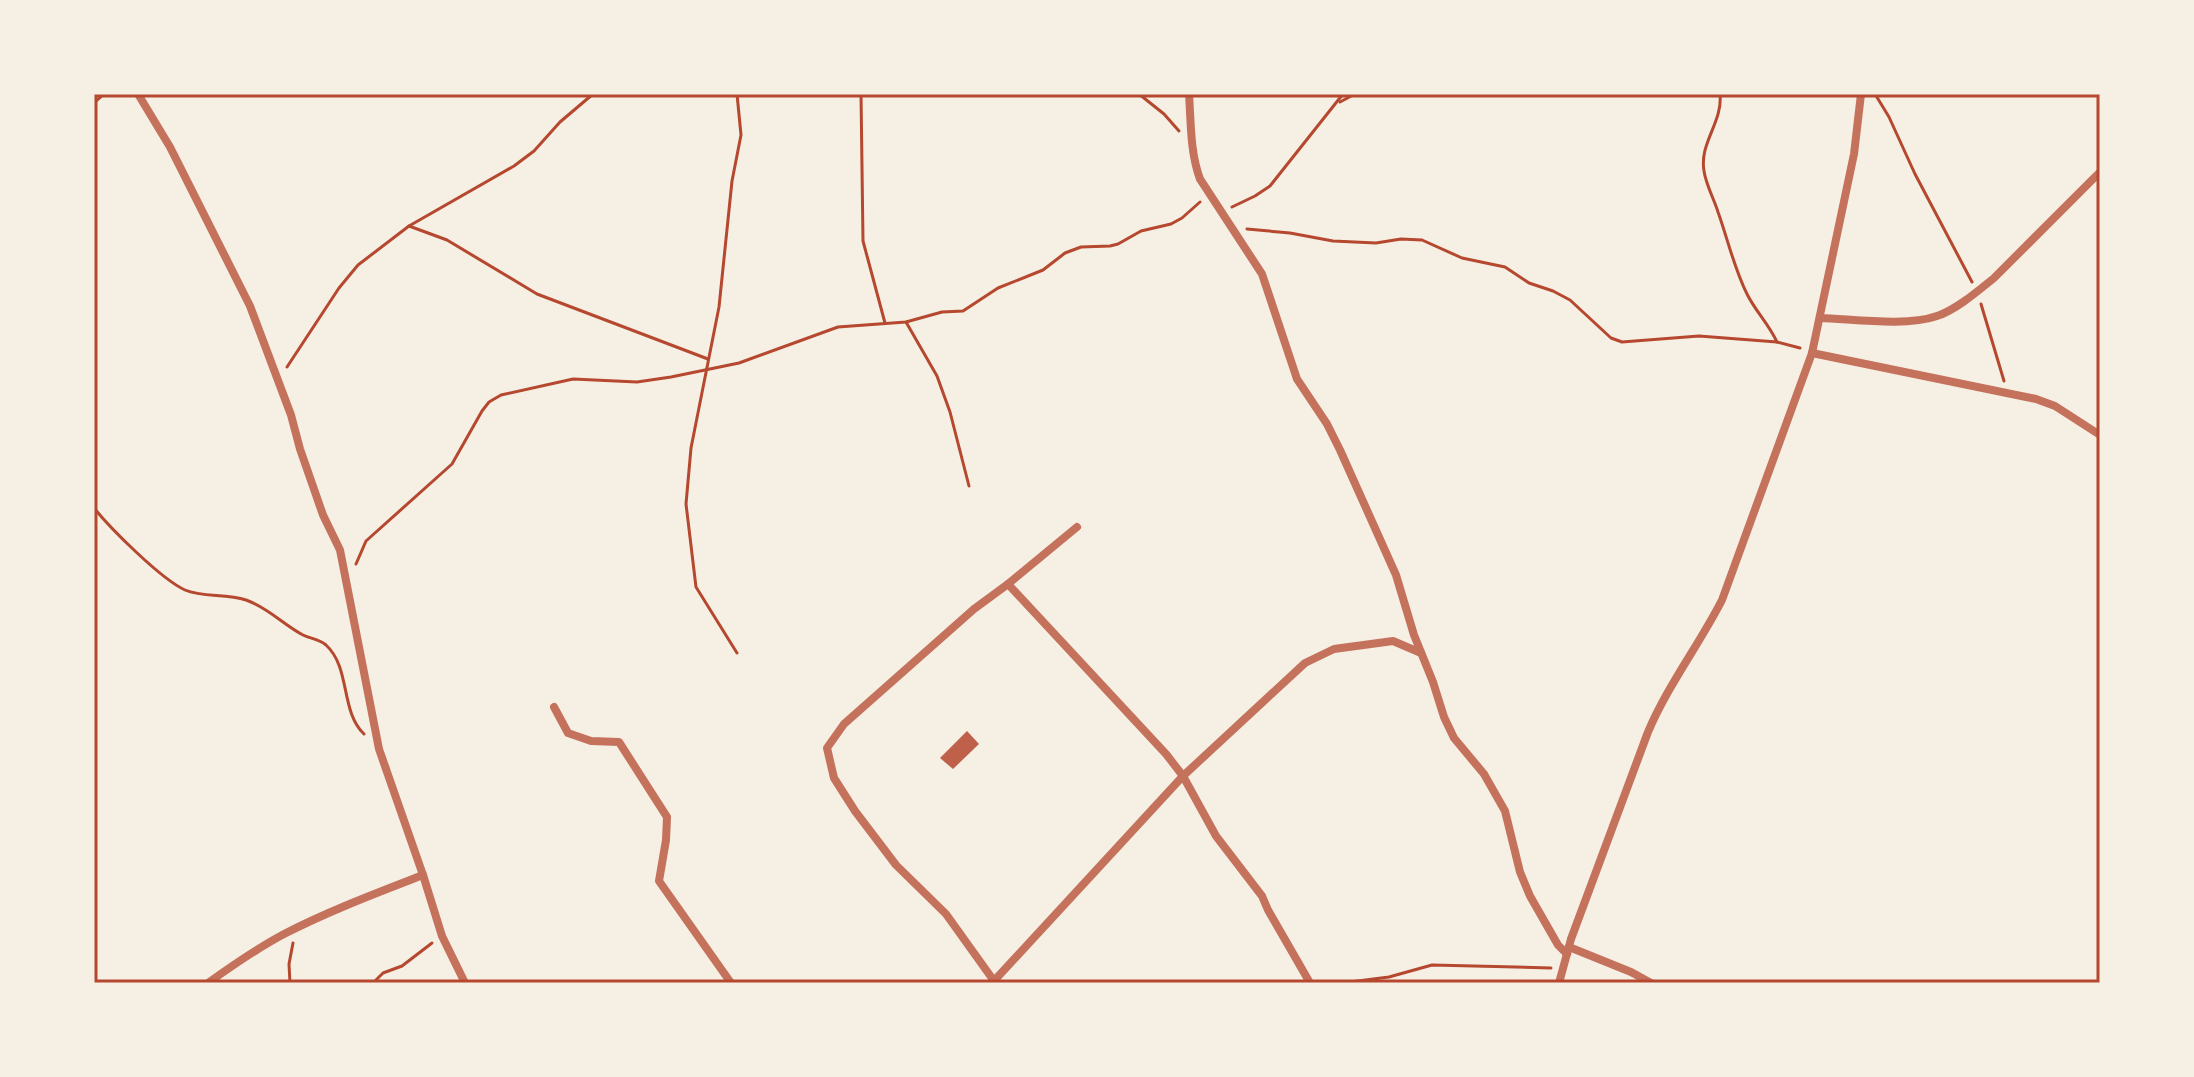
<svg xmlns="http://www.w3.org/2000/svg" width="2194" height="1077" font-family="'Asap Condensed',sans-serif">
<rect width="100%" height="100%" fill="#f6efe4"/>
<polygon fill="#bf614a" points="967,731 979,744 953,769 940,758"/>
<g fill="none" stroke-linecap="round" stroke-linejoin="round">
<g stroke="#b5482f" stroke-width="3">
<polyline points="737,94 741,135 732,181 719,307 691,448 686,504 696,587 737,653"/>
<polyline points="861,94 863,241 885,323"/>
<polyline points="1139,94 1164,114 1179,131"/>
<path d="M1720 94C1723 122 1699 143 1704 171 1706 185 1714 199 1718 212 1728 240 1734 268 1747 294 1756 312 1768 323 1777 342"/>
<polyline points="1875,94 1889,117 1915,174 1972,282"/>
<polyline points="1340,102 1355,94"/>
<polyline points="94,103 104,94"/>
<polyline points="1232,207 1255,196 1270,186 1343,94"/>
<polyline points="409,226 447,240 537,294 708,359"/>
<polyline points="1247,229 1290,233 1333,241 1376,243 1401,239 1422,240 1462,258 1505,267 1529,283 1553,291 1570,300 1611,338 1622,342 1699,336 1777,342 1800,348"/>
<polyline points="1981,304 2004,381"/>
<polyline points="906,322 937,376 950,412 969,486"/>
<polyline points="287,367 339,288 358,265 409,226 514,166 534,151 560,122 593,94"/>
<path d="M94 508C111 529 161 579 185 590 203 598 226 593 246 600 267 607 284 625 303 635 311 639 319 639 326 645 351 668 340 711 364 734"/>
<polyline points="356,564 366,541 452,464 482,411 489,402 501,395 573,379 637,382 671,377 739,363 838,327 906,322 942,312 963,311 998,288 1043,270 1065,253 1081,247 1110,246 1118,244 1141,231 1171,224 1182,218 1200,202"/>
<polyline points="290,983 289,964 293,943"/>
<polyline points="373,983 383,973 402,966 432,943"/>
<polyline points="1342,983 1389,977 1432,965 1551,968"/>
</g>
<g stroke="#c5725c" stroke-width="8">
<polyline points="138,94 170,147 250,306 291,415 300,449 323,515 340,550 379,749 423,875 442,936 465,983"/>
<path d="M1189 94C1191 122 1190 152 1200 179L1262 274 1297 379 1327 424 1340 450 1396 575 1414 635 1433 682 1444 717 1454 738 1484 774 1505 811 1520 872 1530 896 1558 945 1567 954"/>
<path d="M1820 318C1853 319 1906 327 1937 316 1956 310 1979 290 1994 278L2100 172"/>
<polyline points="1812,353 2036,399 2055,406 2100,435"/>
<polyline points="1008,584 1166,754 1183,776 1216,836 1262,896 1268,910 1310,983"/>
<polyline points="554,707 568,733 591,741 619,742 667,817 666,840 659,881 731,983"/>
<polyline points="1569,947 1631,972 1651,983"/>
<polyline points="994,981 946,914 896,865 855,811 834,778 827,748 844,724 974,609 1008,584 1077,527"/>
<polyline points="993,982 1183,776 1305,663 1334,649 1393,641 1421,653"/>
<path d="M208 983C233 965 259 947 286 933 331 910 377 893 423 875"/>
<path d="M1559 983 1571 939 1648 732C1668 685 1699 645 1722 600L1812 353 1854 154 1861 94"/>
</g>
</g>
<rect width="2194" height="1077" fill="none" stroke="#f6efe4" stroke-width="192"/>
<rect x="96" y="96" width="2002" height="885" fill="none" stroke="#b5482f" stroke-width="3"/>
</svg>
